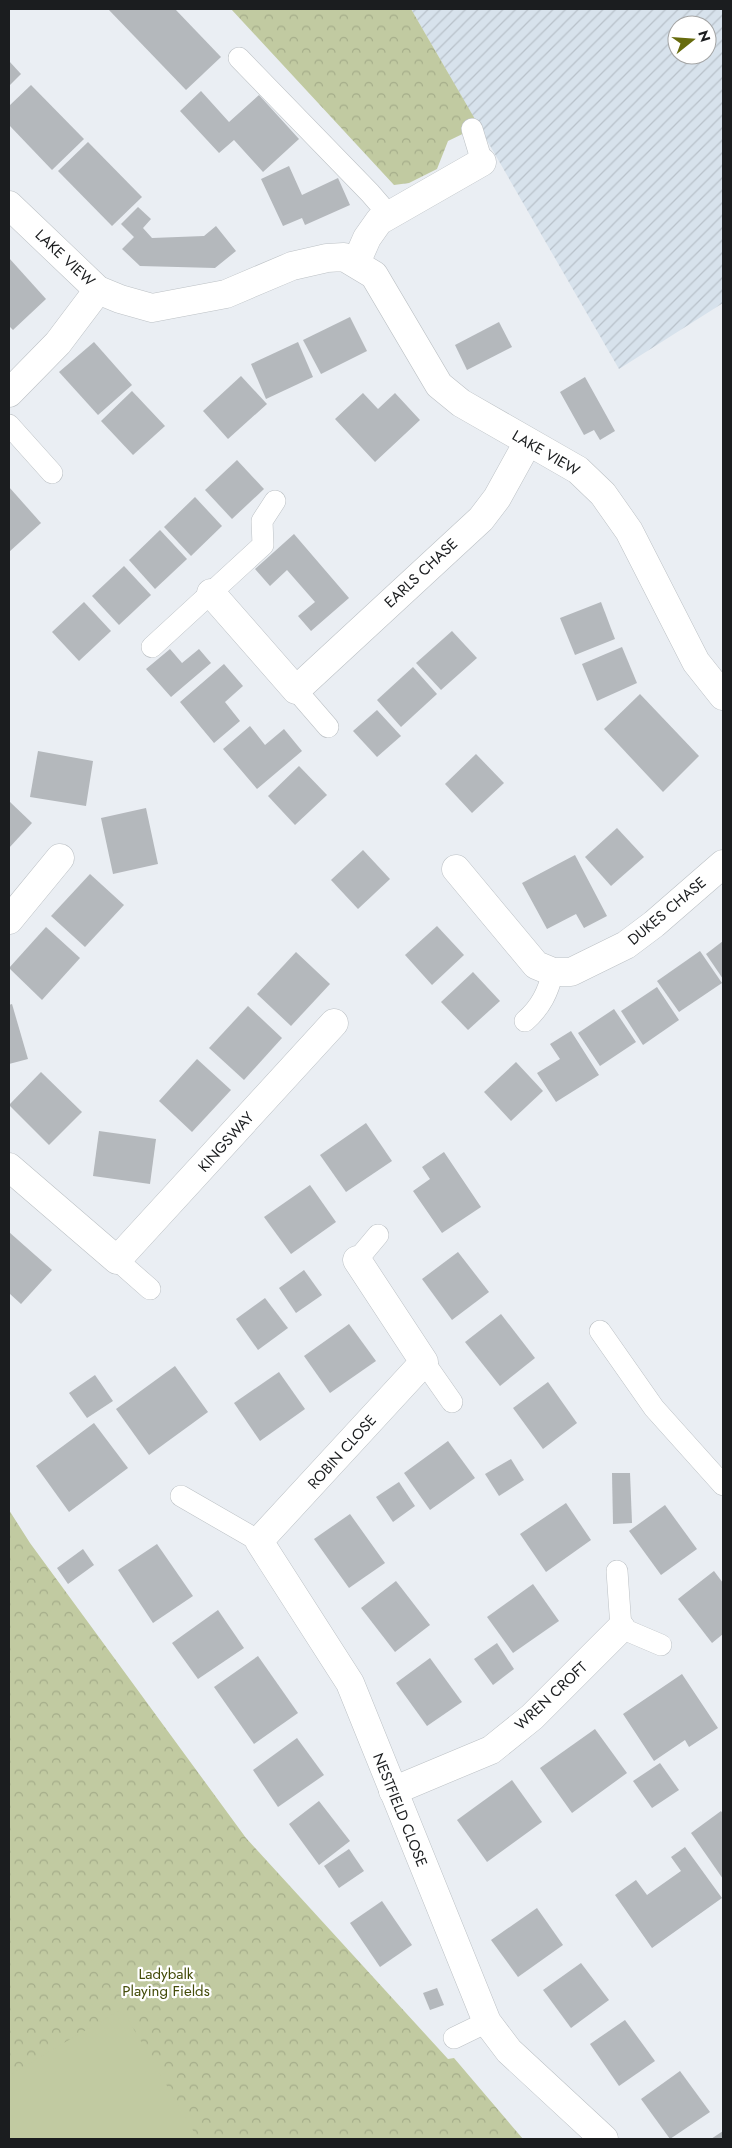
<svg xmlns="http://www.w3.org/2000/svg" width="732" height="2148" font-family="Jost,sans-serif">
<defs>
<pattern id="industrial-furrows" width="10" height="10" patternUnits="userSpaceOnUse" patternTransform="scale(1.25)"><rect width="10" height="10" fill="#d7e2ec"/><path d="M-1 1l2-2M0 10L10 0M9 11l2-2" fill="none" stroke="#b8c1ca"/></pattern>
<pattern id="forest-crowns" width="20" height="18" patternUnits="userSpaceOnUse" patternTransform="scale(1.25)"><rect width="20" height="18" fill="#c1caa1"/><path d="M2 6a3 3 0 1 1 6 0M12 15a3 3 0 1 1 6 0" fill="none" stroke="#a5ad8a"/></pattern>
</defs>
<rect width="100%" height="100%" fill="#eaeef3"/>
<path fill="url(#industrial-furrows)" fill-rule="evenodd" d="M411 9H723V303L619 369ZM677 25H707V55H677Z"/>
<g fill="url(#forest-crowns)">
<polygon points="231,9 411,9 479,126 448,141 437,169 409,183 394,185"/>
<polygon points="9,1510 30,1543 246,1838 448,2059 454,2058 523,2139 9,2139"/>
</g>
<polygon fill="#c1caa1" points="122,2009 198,2139 9,2139 9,2075"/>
<g fill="#b4b8bc">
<polygon points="108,9 175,9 221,57 186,90"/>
<polygon points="9,61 21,74 9,86"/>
<polygon points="31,85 84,139 52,170 9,125 9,106"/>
<polygon points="201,91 229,122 259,95 299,139 263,172 234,140 219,153 180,111"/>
<polygon points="88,142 142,197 112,226 58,171"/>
<polygon points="289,166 302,195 338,178 350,205 305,225 302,218 283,226 261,179"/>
<polygon points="138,207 151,219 143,228 152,238 204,236 216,226 236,251 215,268 140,266 122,249 134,237 121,224"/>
<polygon points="9,258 46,299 13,330 9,326"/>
<polygon points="350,317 367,351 321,374 303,340"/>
<polygon points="499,322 512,347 467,370 455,345"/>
<polygon points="94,342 132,385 98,415 59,372"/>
<polygon points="298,342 313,377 266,399 251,364"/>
<polygon points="241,376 267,404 228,439 203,411"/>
<polygon points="585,377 615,431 600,440 594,430 584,435 560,392"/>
<polygon points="132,391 165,426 133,455 101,421"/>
<polygon points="363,393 378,409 395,393 420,420 375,462 335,419"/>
<polygon points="237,460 264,489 232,519 205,490"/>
<polygon points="9,487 41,523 9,552"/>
<polygon points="195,497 222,526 191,556 164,527"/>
<polygon points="160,530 187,559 155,589 129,560"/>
<polygon points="294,534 349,598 311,631 298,616 315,602 287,570 270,586 255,569"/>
<polygon points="124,566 151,595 119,625 92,596"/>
<polygon points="84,602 111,631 79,661 52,632"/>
<polygon points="601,602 615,639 575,655 560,618"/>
<polygon points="452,631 477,658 441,690 416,663"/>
<polygon points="622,647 637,683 597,701 582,664"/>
<polygon points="170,649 182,663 199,649 211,663 171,697 146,669"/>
<polygon points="224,664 243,686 225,702 240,721 214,743 180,702"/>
<polygon points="413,667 437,694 401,727 377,700"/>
<polygon points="640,694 699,756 663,792 604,729"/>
<polygon points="377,710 401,736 377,757 353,731"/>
<polygon points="250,726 265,745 284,729 302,751 257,789 223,749"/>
<polygon points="38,751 93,761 86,806 30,797"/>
<polygon points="476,754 504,783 472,813 445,784"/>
<polygon points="299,766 327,795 295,825 268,796"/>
<polygon points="9,801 32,823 9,848"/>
<polygon points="146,808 158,864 113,874 101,818"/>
<polygon points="617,828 644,857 611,886 585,857"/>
<polygon points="363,850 390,879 358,909 331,880"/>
<polygon points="575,855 607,916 584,928 576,914 547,929 522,883"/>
<polygon points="90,874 124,905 85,947 51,916"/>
<polygon points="437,926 464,955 432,985 405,955"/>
<polygon points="46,927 80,958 42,1000 9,968"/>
<polygon points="723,941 723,979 706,954"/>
<polygon points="700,951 722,983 679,1012 657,981"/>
<polygon points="296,952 330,984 291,1026 257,994"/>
<polygon points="473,972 500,1001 468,1030 441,1002"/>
<polygon points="657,987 679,1020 643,1045 621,1011"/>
<polygon points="12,1004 28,1059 9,1064 9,1005"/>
<polygon points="248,1006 282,1038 244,1080 209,1048"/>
<polygon points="614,1009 636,1042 600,1066 578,1033"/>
<polygon points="571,1031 599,1075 556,1102 537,1073 560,1059 550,1044"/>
<polygon points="197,1059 231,1090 192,1132 159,1101"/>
<polygon points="516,1062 543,1091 511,1121 484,1092"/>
<polygon points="41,1072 82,1112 49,1145 9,1105"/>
<polygon points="366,1123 392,1161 346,1192 320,1155"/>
<polygon points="99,1131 156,1139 150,1184 93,1176"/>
<polygon points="444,1152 481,1207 442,1233 413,1191 430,1179 422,1167"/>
<polygon points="310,1185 336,1222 291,1254 264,1217"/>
<polygon points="9,1232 52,1270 21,1304 9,1293"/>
<polygon points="458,1252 489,1292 452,1320 422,1279"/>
<polygon points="304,1270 322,1295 296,1313 279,1288"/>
<polygon points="265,1298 288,1328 258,1350 236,1319"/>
<polygon points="501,1314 535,1358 500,1386 465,1342"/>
<polygon points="349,1324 376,1361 330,1393 304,1356"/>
<polygon points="175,1366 208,1412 149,1455 116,1409"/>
<polygon points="279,1372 305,1409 260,1441 234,1403"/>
<polygon points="95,1375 113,1401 87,1418 69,1393"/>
<polygon points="548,1382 577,1423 543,1449 513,1408"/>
<polygon points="94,1423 128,1468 69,1512 36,1466"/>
<polygon points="448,1441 475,1478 430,1510 404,1473"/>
<polygon points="511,1459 524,1480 499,1496 485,1474"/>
<polygon points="612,1473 630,1473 632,1523 613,1524"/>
<polygon points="399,1482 415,1506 393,1522 376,1497"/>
<polygon points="566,1503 591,1540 546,1572 520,1534"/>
<polygon points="665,1505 697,1549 661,1575 629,1531"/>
<polygon points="350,1514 385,1563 349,1588 314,1539"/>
<polygon points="157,1544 193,1596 153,1623 118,1570"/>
<polygon points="83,1549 94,1565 68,1584 57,1568"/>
<polygon points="714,1571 723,1583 723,1634 712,1643 678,1599"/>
<polygon points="396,1581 430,1625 395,1652 361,1608"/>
<polygon points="533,1584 559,1621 513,1653 487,1617"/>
<polygon points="218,1610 244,1648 198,1679 172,1643"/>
<polygon points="497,1643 514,1669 493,1685 474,1659"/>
<polygon points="258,1656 298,1713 254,1744 214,1687"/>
<polygon points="430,1658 462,1702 427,1726 396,1683"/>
<polygon points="682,1674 718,1728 689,1747 685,1740 654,1761 623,1714"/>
<polygon points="595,1729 627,1773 572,1813 540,1768"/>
<polygon points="297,1738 324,1775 278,1807 253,1770"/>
<polygon points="660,1763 679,1790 652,1808 633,1781"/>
<polygon points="512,1780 542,1822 487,1862 457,1820"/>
<polygon points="319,1801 350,1841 319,1865 289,1824"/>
<polygon points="721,1811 723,1814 723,1879 691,1833"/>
<polygon points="685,1847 722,1898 652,1948 615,1895 636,1880 647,1895 681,1871 671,1857"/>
<polygon points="349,1849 364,1871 339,1888 324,1866"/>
<polygon points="382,1901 412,1945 380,1967 350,1923"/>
<polygon points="537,1908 563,1945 518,1977 491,1940"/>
<polygon points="581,1963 609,2000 571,2028 543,1990"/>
<polygon points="437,1988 444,2005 430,2010 423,1993"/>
<polygon points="625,2020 655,2061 619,2086 590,2044"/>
<polygon points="680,2071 710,2112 670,2139 641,2099"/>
<polygon points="723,2131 723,2139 711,2139"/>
</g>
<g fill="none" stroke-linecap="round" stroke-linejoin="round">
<defs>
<g id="lane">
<polyline points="239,58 370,193 389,215"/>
<polyline points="472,129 482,162"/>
<polyline points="9,425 52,473"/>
<polyline points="152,647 263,545 262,521 275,501"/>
<polyline points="296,690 328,727"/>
<path d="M525 1021C541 1007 548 992 553 972"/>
<polyline points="117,1260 150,1289"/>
<polyline points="357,1260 378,1235"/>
<polyline points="600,1331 654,1408 723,1485"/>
<polyline points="424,1362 452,1402"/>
<polyline points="181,1496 259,1541"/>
<polyline points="617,1571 621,1628 661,1645"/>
<polyline points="454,2038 487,2022"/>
</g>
<g id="street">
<polyline points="9,205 98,290 120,299 152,308 226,294 292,266 327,258 344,257 374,275 439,385 461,403 578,470 603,494 629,531 696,662 723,696"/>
<polyline points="356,263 367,238 379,221 482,162"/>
<polyline points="9,393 58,343 98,290"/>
<polyline points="211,593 296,690 481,519 497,498 528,442"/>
<polyline points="456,869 536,965 553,972 571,972 626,945 654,924 723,864"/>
<polyline points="9,920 60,858"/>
<polyline points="9,1167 117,1260 334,1023"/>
<polyline points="357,1260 424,1362 259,1541 350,1683 487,2022 509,2051 604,2139"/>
<polyline points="393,1791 491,1750 532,1717 621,1628"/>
</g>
</defs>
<use href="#lane" stroke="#bcc1c5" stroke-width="22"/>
<use href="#street" stroke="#bcc1c5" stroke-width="29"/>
<use href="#lane" stroke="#fff" stroke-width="21"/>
<use href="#street" stroke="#fff" stroke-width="28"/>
</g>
<g text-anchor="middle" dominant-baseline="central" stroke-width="4.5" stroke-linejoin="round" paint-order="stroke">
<g font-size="15" fill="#1b1d1f" stroke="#fff">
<text transform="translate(65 258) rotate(43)">LAKE VIEW</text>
<text transform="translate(546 453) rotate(30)">LAKE VIEW</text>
<text transform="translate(421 573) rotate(-43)">EARLS CHASE</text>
<text transform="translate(667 911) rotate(-40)">DUKES CHASE</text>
<text transform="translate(226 1142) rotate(-48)">KINGSWAY</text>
<text transform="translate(342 1452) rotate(-48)">ROBIN CLOSE</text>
<text transform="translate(551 1696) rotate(-43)">WREN CROFT</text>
<text transform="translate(400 1810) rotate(68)">NESTFIELD CLOSE</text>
</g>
<g font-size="15" fill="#444c0a" stroke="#fff">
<text x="166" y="1974">Ladybalk<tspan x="166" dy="17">Playing Fields</tspan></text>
</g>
</g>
<rect width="732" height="2148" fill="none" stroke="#1b1d1f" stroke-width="20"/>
<g transform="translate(692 40) rotate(73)"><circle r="24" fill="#ffffff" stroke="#a4a5a5"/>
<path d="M0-4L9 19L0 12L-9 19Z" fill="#676b0d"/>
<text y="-8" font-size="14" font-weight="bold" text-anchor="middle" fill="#1b1d1f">N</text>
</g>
</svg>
